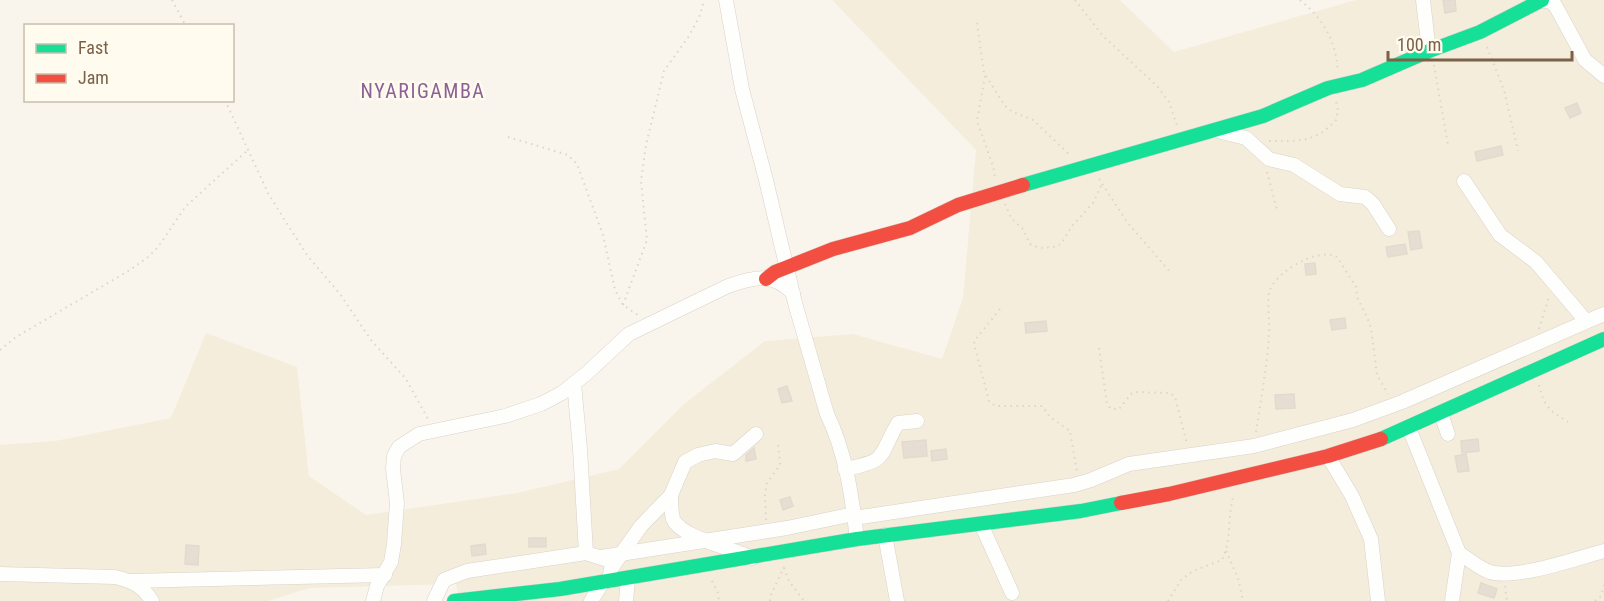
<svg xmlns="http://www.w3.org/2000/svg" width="1604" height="601" font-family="'Roboto Condensed',sans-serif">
<rect width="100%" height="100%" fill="#f9f5ec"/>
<polygon fill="#f4eddc" points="832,0 1120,0 1174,52 1356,0 1604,0 1604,601 459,601 456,584 310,588 268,601 0,601 0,445 55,441 171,418 206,333 297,367 309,476 366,515 517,493 619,469 684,404 765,341 853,334 942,359 963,298 976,150"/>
<g fill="#e6ded3" stroke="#e2dace" stroke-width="1.5">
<polygon points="1443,0 1455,0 1456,11 1445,13"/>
<polygon points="1577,103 1581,113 1570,118 1565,108"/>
<polygon points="1501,146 1503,155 1477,161 1475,152"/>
<polygon points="1419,231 1422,248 1411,250 1408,232"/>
<polygon points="1405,244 1407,254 1388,257 1386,247"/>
<polygon points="1315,263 1316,274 1306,275 1305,264"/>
<polygon points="1345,318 1346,328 1332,330 1330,320"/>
<polygon points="1046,321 1047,331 1026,333 1025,323"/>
<polygon points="787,386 792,401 782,403 778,389"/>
<polygon points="1294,394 1295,408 1276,409 1275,395"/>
<polygon points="1478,439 1479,451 1462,453 1461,441"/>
<polygon points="926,440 927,456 904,458 902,442"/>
<polygon points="754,448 756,459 746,461 746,455"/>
<polygon points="946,449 947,459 932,461 931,451"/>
<polygon points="1466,454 1469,471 1458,472 1455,456"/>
<polygon points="790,497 793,506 783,510 780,500"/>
<rect x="529" y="538" width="17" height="9"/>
<polygon points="485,544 486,554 472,556 471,546"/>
<polygon points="186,545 199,546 198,565 185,564"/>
<polygon points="1481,583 1497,589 1494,598 1478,593"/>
</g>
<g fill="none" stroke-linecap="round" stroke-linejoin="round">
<defs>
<g id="street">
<path d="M726 0 742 89 766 180 795 303 827 414C846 453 852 497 857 539"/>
<polyline points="1423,0 1429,51"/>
<polyline points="1541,1 1549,1 1555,5 1585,60 1604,76"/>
<polyline points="1217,131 1246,138 1269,159 1294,165 1340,194 1365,197 1373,204 1389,229"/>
<polyline points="1464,181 1500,235 1536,262 1586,321"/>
<polyline points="574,383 580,449 586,553"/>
<polyline points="1441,414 1448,434"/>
<path d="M1409 428 1459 553C1469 559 1478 568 1490 572 1516 580 1577 558 1604 551"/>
<polyline points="1328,456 1352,496 1371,539 1378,601"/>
<path d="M845 469C890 460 877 458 898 423L917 421"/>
<path d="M671 495C671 503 671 511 673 519 681 538 733 548 752 558"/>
<polyline points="854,518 1074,485 1091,480 1129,464 1254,446 1353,420 1402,402 1604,314"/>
<polyline points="981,524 1012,593"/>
<polyline points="885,535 897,601"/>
<polyline points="601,557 787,528 854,514"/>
<path d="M0 574 115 577C132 581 143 586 152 601"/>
<polyline points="131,581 385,575"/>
<polyline points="609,581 611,569 624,550 641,526 671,495 685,462 698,455 715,451 733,454 756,434"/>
<path d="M373 601 377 586 391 562 394 544 397 503 393 469 394 456 399 447 419 434 505 416 541 404 562 393 587 373 629 334 728 286C754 277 772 272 793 293"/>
<polyline points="434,601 444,580 467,571 586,553 608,560"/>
<polyline points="591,601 603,582"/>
<polyline points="626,601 628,579"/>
<polyline points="1452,601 1459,553"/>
</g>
<g id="fast">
<polyline points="1023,185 1263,116 1328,88 1362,80 1429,51 1480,32 1542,0"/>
<polyline points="1381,439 1604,339"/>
<polyline points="454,601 560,589 857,539 1081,511 1121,503"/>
</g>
<g id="jam">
<polyline points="766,279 775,272 833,249 910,228 958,205 1023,185"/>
<polyline points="1121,503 1169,494 1328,456 1381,439"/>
</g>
</defs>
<use href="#street" stroke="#d8d2ca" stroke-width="15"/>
<use href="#fast" stroke="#d7d1c7" stroke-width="15"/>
<use href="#jam" stroke="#d7d1c7" stroke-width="15"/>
<g stroke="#dcd5cd" stroke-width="2" stroke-dasharray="1.5 4.5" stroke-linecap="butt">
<polyline points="172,0 186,26"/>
<polyline points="1075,0 1103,36 1157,86 1169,102 1177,126"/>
<path d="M1300 0C1324 20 1335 39 1338 71"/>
<polyline points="977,23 984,73 1005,106 1013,112 1033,120 1071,156"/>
<polyline points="1487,47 1504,90 1518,151"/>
<polyline points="1434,65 1448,145"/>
<polyline points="985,76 977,121 993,166 995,177"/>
<polyline points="225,100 268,193 284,219 307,255 340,294 371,340 406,379 428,419"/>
<polyline points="508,137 568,155 577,164 603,235 615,290 623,305 638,315"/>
<path d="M1269 141C1298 141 1315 143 1336 120L1338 110 1336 101"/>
<polyline points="1267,172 1277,210"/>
<polyline points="1099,179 1127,222 1170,272"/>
<polyline points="1005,204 1011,218 1023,229 1030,244 1040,248 1053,247 1061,244 1072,226 1093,203 1102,184"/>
<polyline points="623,305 647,240 641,181 646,145 664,71 689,36 700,15 704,0"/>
<polyline points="1000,309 975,340 974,344 989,401 992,404 997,406 1042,406 1050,417 1070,431 1077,472"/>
<polyline points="1539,329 1549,297"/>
<polyline points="1099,348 1107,404 1111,409 1119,409 1131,394 1135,392 1170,393 1175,397 1187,444"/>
<polyline points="0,350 16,337 130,270 148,257 158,247 186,206 248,150"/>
<path d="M1539 385C1544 407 1549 410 1568 422"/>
<path d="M1256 432C1261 399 1267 367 1269 335 1270 321 1267 306 1269 293 1273 273 1319 246 1337 257L1356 287 1357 297 1367 317 1371 328 1377 375 1388 394"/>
<polyline points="766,520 765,494 767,483 780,465 778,442"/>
<polyline points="1226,551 1238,578 1243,601"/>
<polyline points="784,568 789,581 804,601"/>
<polyline points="712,581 718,593 719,601"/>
<polyline points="1505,586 1507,601"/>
<polyline points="770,601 771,595 784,567"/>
<path d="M1168 601 1181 580 1193 571 1222 560C1232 539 1227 516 1234 494"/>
<polyline points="1595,601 1601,596 1604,585"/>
</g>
<use href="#street" stroke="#fefefc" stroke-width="14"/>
<use href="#fast" stroke="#16e098" stroke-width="14"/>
<use href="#jam" stroke="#f24e42" stroke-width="14"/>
</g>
<g text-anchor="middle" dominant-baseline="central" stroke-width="5" stroke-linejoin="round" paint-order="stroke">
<g font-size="20" letter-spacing="1.5" fill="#8c6196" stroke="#fffbef">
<text x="423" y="91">NYARIGAMBA</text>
</g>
</g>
<rect x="24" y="24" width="210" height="78" fill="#fffbef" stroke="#cabead" stroke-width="1.5"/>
<rect x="36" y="44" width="30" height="9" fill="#16e098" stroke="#cabead" stroke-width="1.5"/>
<text x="78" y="54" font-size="18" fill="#7a6249">Fast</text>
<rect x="36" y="74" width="30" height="9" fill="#f24e42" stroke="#cabead" stroke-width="1.5"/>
<text x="78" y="84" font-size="18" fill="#7a6249">Jam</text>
<path d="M1388 51v9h184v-9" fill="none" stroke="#7a6249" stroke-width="3"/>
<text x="1397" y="51" font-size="18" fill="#7a6249" stroke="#fffbef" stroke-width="4.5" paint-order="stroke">100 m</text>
</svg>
